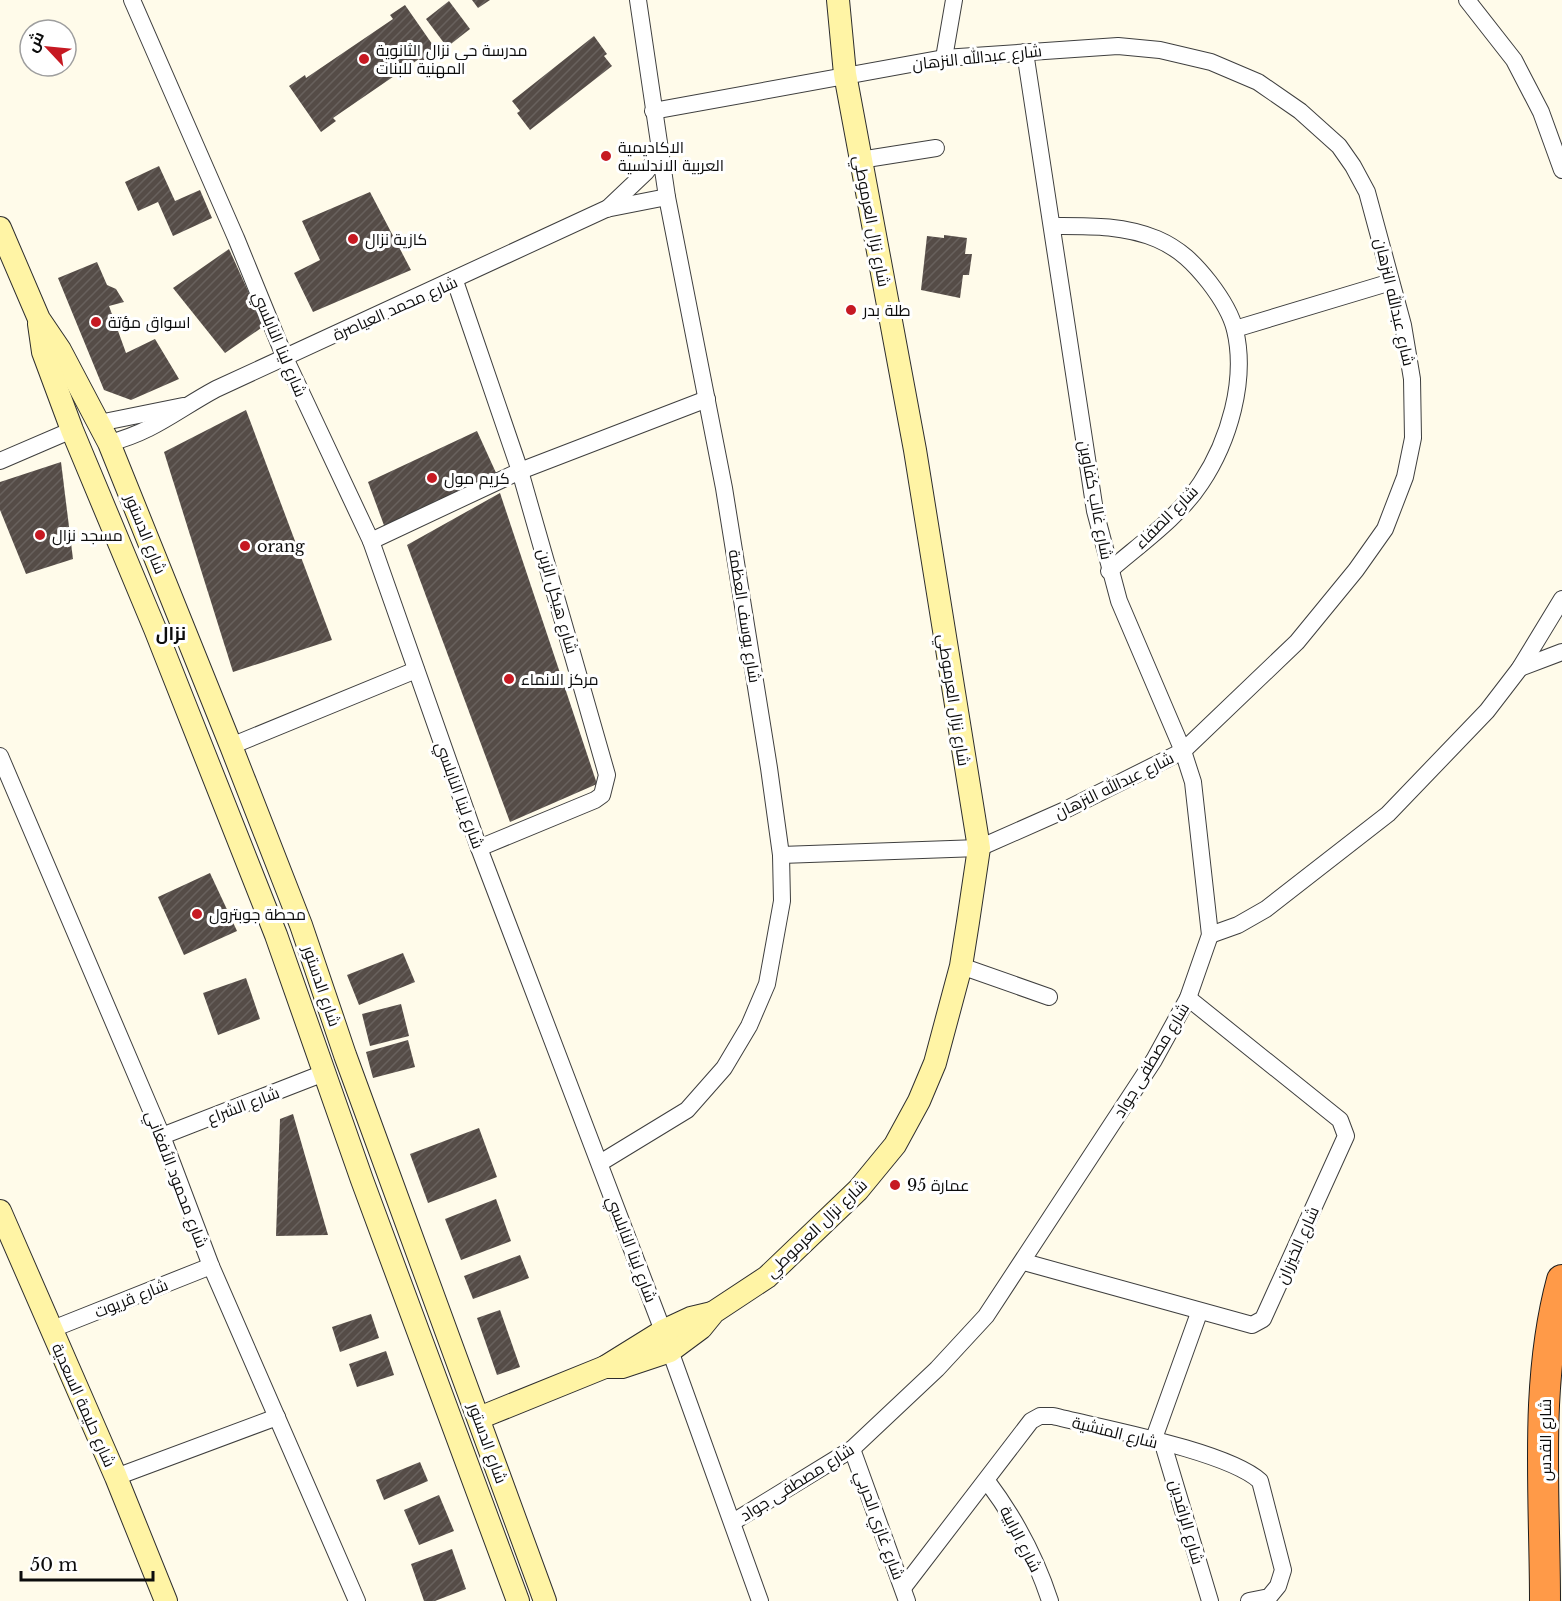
<svg xmlns="http://www.w3.org/2000/svg" width="1562" height="1601" font-family="'Libre Baskerville',Cairo,serif">
<defs>
<pattern id="building-hatch" width="6" height="6" patternUnits="userSpaceOnUse" patternTransform="scale(1.5)"><rect width="6" height="6" fill="#554c47"/><path d="M-1 1l2-2M0 6l6-6M5 7l2-2" fill="none" stroke="#68615d"/></pattern>
</defs>
<rect width="100%" height="100%" fill="#fffbea"/>
<g fill="url(#building-hatch)">
<polygon points="472,0 490,0 478,8"/>
<polygon points="449,1 470,29 447,47 426,19"/>
<polygon points="405,5 437,51 421,62 419,59 333,118 336,121 321,132 289,86 305,75 306,78 393,19 390,15"/>
<polygon points="594,36 607,54 604,56 612,66 530,130 517,113 520,111 512,101"/>
<polygon points="159,166 175,201 200,190 212,218 173,236 158,202 138,211 125,182"/>
<polygon points="370,192 411,270 313,312 294,273 320,260 302,221"/>
<polygon points="944,235 967,238 965,254 972,254 969,275 963,275 960,298 921,290 927,236 944,238"/>
<polygon points="229,249 264,326 225,353 173,288"/>
<polygon points="97,262 107,285 116,289 124,302 109,306 126,353 155,339 179,379 131,400 104,390 58,278"/>
<polygon points="246,410 332,640 233,672 164,452"/>
<polygon points="477,431 497,475 385,528 368,482"/>
<polygon points="61,462 73,559 26,574 0,510 0,482"/>
<polygon points="500,493 597,784 510,822 407,545"/>
<polygon points="210,873 237,931 184,955 158,897"/>
<polygon points="403,953 415,982 359,1005 347,975"/>
<polygon points="246,978 260,1019 218,1035 203,993"/>
<polygon points="401,1004 409,1036 370,1046 362,1014"/>
<polygon points="408,1040 415,1067 373,1078 366,1052"/>
<polygon points="293,1114 328,1235 276,1236 280,1119"/>
<polygon points="479,1128 497,1177 428,1203 410,1154"/>
<polygon points="496,1199 511,1241 461,1260 445,1219"/>
<polygon points="520,1255 529,1278 473,1299 464,1276"/>
<polygon points="500,1310 520,1367 497,1375 477,1318"/>
<polygon points="371,1314 379,1338 340,1352 332,1327"/>
<polygon points="386,1351 394,1375 357,1387 349,1364"/>
<polygon points="420,1462 428,1481 384,1500 376,1480"/>
<polygon points="439,1495 454,1531 419,1545 404,1510"/>
<polygon points="452,1549 466,1589 435,1601 424,1601 411,1564"/>
</g>
<g fill="none" stroke-linecap="round" stroke-linejoin="round">
<defs>
<g id="street">
<polyline points="132,0 236,238 285,358 371,541 479,848 663,1331 760,1601"/>
<polyline points="1467,0 1514,60 1541,112 1562,170"/>
<polyline points="944,58 954,0"/>
<polyline points="653,111 944,58 1118,46 1160,50 1211,62 1258,82 1300,111 1339,146 1353,166 1367,192 1403,325 1412,379 1413,438 1405,477 1385,529 1356,570 1297,642 1183,751 1065,810 979,848 781,855"/>
<polyline points="860,160 936,148"/>
<polyline points="607,209 646,172 660,153"/>
<path d="M1053 226C1089 226 1123 225 1157 239 1180 249 1194 263 1209 282 1219 295 1231 313 1235 330 1247 380 1229 441 1201 483 1179 517 1140 544 1109 571"/>
<polyline points="455,281 520,471 607,775 602,795 595,800 479,848"/>
<polyline points="1235,329 1391,282"/>
<polyline points="99,423 183,406"/>
<path d="M109 443C153 432 177 410 216 389L606 209 667 197"/>
<polyline points="0,461 72,430"/>
<polyline points="371,541 520,471 707,399"/>
<polyline points="1520,668 1562,652"/>
<polyline points="231,746 416,670"/>
<polyline points="0,756 162,1136 211,1266 357,1601"/>
<polyline points="1210,935 1238,925 1266,909 1388,814 1487,711 1520,668 1562,599"/>
<polyline points="961,966 1049,997"/>
<polyline points="162,1136 324,1073"/>
<polyline points="600,1163 687,1110 724,1068 749,1026 767,984 782,901 781,855 769,768 724,488 667,197 638,0"/>
<polyline points="1024,1262 1252,1325 1263,1319 1346,1136 1340,1120 1188,998"/>
<polyline points="50,1330 211,1266"/>
<polyline points="1153,1441 1199,1313"/>
<polyline points="1163,1444 1210,1601"/>
<polyline points="852,1449 907,1601"/>
<polyline points="116,1477 277,1417"/>
<path d="M987 1481C1014 1517 1036 1558 1050 1601"/>
<polyline points="733,1522 852,1449 937,1369 986,1316 1154,1060 1188,998 1210,935 1193,782 1183,751 1119,601 1095,511 1025,52"/>
<path d="M903 1588 1031 1421 1040 1416H1053C1101 1428 1227 1451 1260 1481L1283 1570 1278 1586 1269 1597 1249 1601"/>
</g>
<g id="secondary">
<polyline points="0,228 39,319 60,350 109,443 231,746 301,925 345,1055 545,1601"/>
<polyline points="39,324 43,352 72,430 155,629 276,935 362,1180 518,1601"/>
<polyline points="0,1211 116,1477 166,1601"/>
<polyline points="605,1367 622,1367 670,1351 701,1328 714,1312 767,1277 858,1190 895,1145 919,1101 935,1063 961,966 968,922 979,848 915,450 845,74 838,0"/>
<polyline points="479,1418 605,1367 663,1331 691,1318 712,1313"/>
</g>
<path id="highway" d="M1545 1601C1545 1495 1534 1383 1562 1280"/>
</defs>
<use href="#street" stroke="#3f3f3f" stroke-width="18"/>
<use href="#secondary" stroke="#2e2e2e" stroke-width="24"/>
<use href="#highway" stroke="#1d1d1d" stroke-width="32"/>
<use href="#street" stroke="#fff" stroke-width="16"/>
<use href="#secondary" stroke="#fff4a5" stroke-width="22"/>
<use href="#highway" stroke="#ff9a48" stroke-width="30"/>
</g>
<g fill="#c61922" stroke="#fff" stroke-width="2">
<circle cx="364" cy="59" r="6"/>
<circle cx="606" cy="156" r="6"/>
<circle cx="353" cy="239" r="6"/>
<circle cx="851" cy="310" r="6"/>
<circle cx="96" cy="322" r="6"/>
<circle cx="432" cy="478" r="6"/>
<circle cx="40" cy="535" r="6"/>
<circle cx="245" cy="546" r="6"/>
<circle cx="509" cy="679" r="6"/>
<circle cx="197" cy="914" r="6"/>
<circle cx="895" cy="1185" r="6"/>
</g>
<g text-anchor="middle" dominant-baseline="central" stroke-width="6" stroke-linejoin="round" paint-order="stroke">
<g font-size="16" fill="#0c0c0c" stroke="#fff" text-anchor="start">
<text x="376" y="50">مدرسة حي نزال الثانوية<tspan x="376" dy="18">المهنية للبنات</tspan></text>
<text x="618" y="147">الاكاديمية<tspan x="618" dy="18">العربية الاندلسية</tspan></text>
<text x="365" y="239">كازية نزال</text>
<text x="863" y="310">طلة بدر</text>
<text x="108" y="322">اسواق مؤتة</text>
<text x="444" y="478">كريم مول</text>
<text x="52" y="535">مسجد نزال</text>
<text x="257" y="546">orang</text>
<text x="521" y="679">مركز الانماء</text>
<text x="209" y="914">محطة جوبترول</text>
<text x="907" y="1185">عمارة 95</text>
</g>
<g font-size="16" fill="#0c0c0c" stroke="#fff">
<text transform="translate(977 57) rotate(-6)">شارع عبدالله النزهان</text>
<text transform="translate(872 221) rotate(79)">شارع نزال العرموطي</text>
<text transform="translate(1395 302) rotate(77)">شارع عبدالله النزهان</text>
<text transform="translate(395 308) rotate(-24)">شارع محمد العياصرة</text>
<text transform="translate(280 344) rotate(67)">شارع لينا النابلسي</text>
<text transform="translate(1096 500) rotate(79)">شارع غالب كفاوين</text>
<text transform="translate(1166 517) rotate(-45)">شارع الصفاء</text>
<text transform="translate(146 534) rotate(68)">شارع الدستور</text>
<text transform="translate(558 601) rotate(74)">شارع هيكل الزبن</text>
<text transform="translate(745 616) rotate(81)">شارع يوسف العظمة</text>
<text transform="translate(954 700) rotate(81)">شارع نزال العرموطي</text>
<text transform="translate(1114 785) rotate(-26)">شارع عبدالله النزهان</text>
<text transform="translate(460 795) rotate(70)">شارع لينا النابلسي</text>
<text transform="translate(322 986) rotate(71)">شارع الدستور</text>
<text transform="translate(1151 1060) rotate(-59)">شارع مصطفى جواد</text>
<text transform="translate(243 1105) rotate(-21)">شارع الشراع</text>
<text transform="translate(177 1179) rotate(69)">شارع محمود الأفغاني</text>
<text transform="translate(816 1228) rotate(-44)">شارع نزال العرموطي</text>
<text transform="translate(1297 1245) rotate(-66)">شارع الخيزران</text>
<text transform="translate(632 1249) rotate(69)">شارع لينا النابلسي</text>
<text transform="translate(131 1298) rotate(-22)">شارع قريوت</text>
<text transform="translate(84 1405) rotate(66)">شارع حليمة السعدية</text>
<text transform="translate(1115 1432) rotate(14)">شارع المنشية</text>
<text transform="translate(1545 1440) rotate(-90)">شارع القدس</text>
<text transform="translate(488 1443) rotate(70)">شارع الدستور</text>
<text transform="translate(797 1482) rotate(-32)">شارع مصطفى جواد</text>
<text transform="translate(1187 1522) rotate(74)">شارع الرافدين</text>
<text transform="translate(880 1525) rotate(70)">شارع غازي الحربي</text>
<text transform="translate(1021 1539) rotate(63)">شارع الرابية</text>
</g>
<g font-size="18" font-weight="bold" fill="#0c0c0c" stroke="#fff">
<text x="171" y="634">نزال</text>
</g>
</g>
<g transform="translate(48 48) rotate(296)"><circle r="28" fill="#ffffff" stroke="#9e9e9e" stroke-width="1.5"/>
<path d="M0-4.5L10 22L0 15L-10 22Z" fill="#c61922"/>
<text y="-9" font-size="16" font-weight="bold" text-anchor="middle" fill="#0c0c0c">ش</text>
</g>
<path d="M21 1571v9h132v-9" fill="none" stroke="#0c0c0c" stroke-width="3"/>
<text x="30" y="1571" font-size="18" fill="#0c0c0c" stroke="#ffffff" stroke-width="4.5" paint-order="stroke">50 m</text>
</svg>
